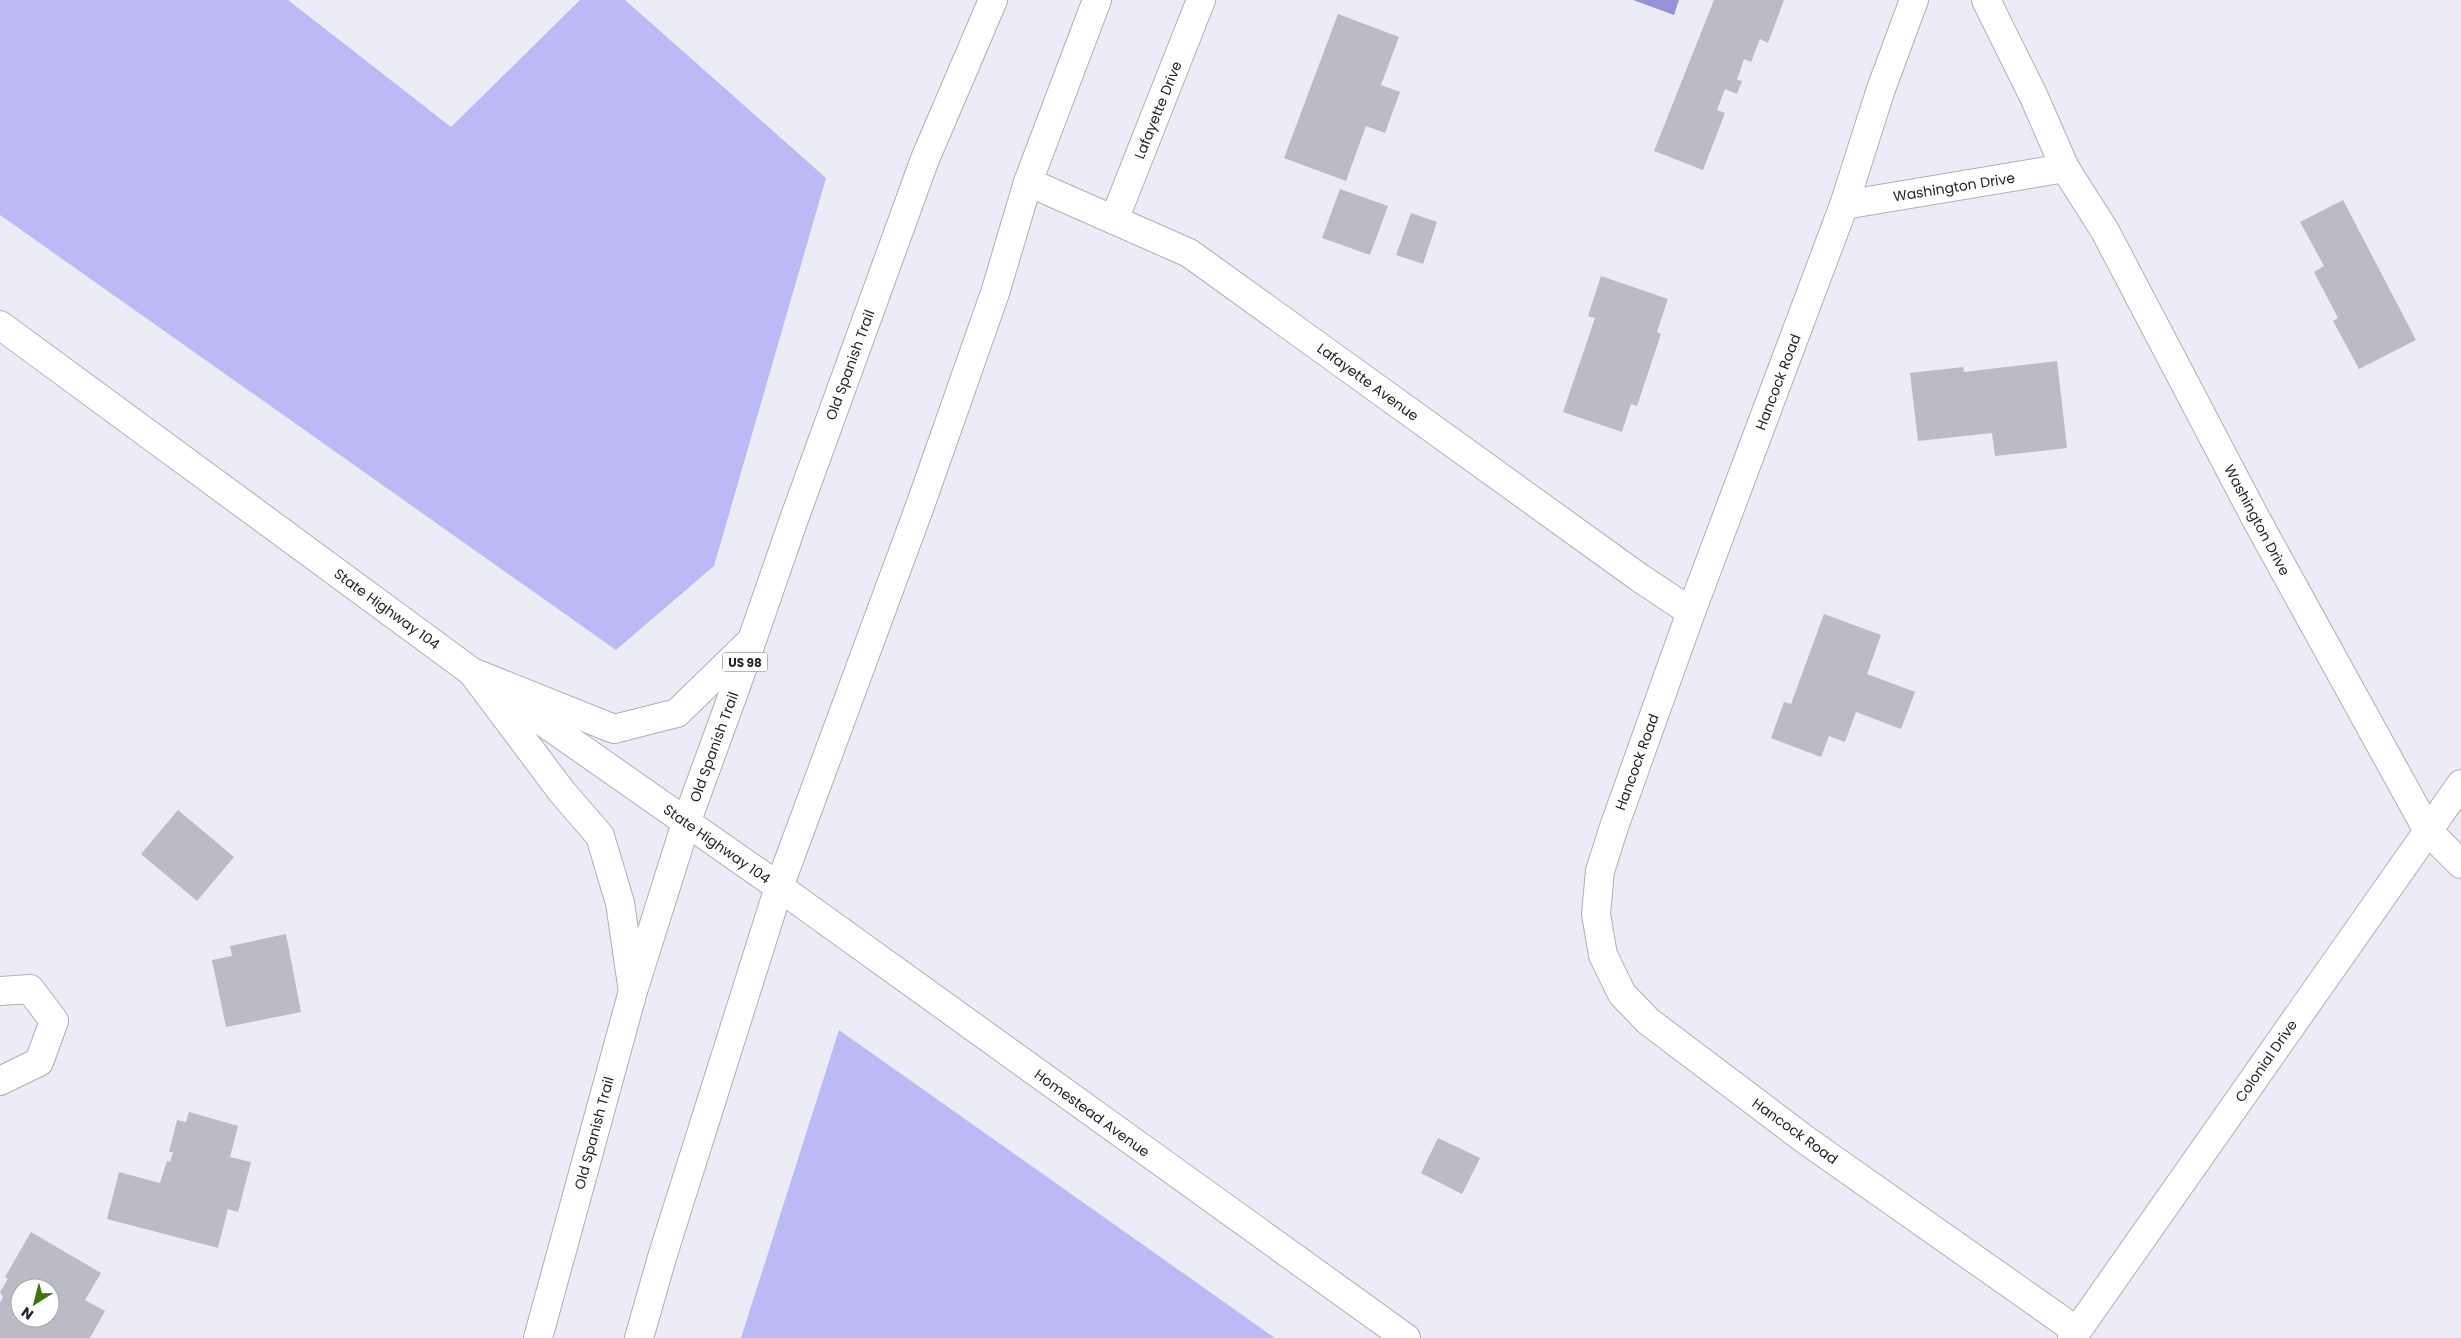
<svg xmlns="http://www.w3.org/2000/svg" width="2461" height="1338" font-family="Poppins,sans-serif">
<rect width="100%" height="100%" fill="#ececf7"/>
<g fill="#bbb9f6">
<polygon points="0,0 288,0 451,127 580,0 625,0 826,178 714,566 616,650 0,215"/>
<polygon points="839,1030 1275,1338 741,1338"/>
</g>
<polygon fill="#9692d9" points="1633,0 1679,0 1674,15"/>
<g fill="#bbbbc6" fill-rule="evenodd">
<polygon points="1714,0 1784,0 1768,43 1760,39 1751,62 1744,59 1737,80 1742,81 1737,94 1725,89 1717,110 1725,113 1703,170 1654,151"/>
<polygon points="1338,14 1399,37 1381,85 1400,92 1385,133 1366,126 1346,181 1284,158"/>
<polygon points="1340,189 1388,206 1370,255 1322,238"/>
<polygon points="2343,200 2416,340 2359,369 2333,321 2338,318 2314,272 2324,266 2300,222"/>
<polygon points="1411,213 1437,222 1423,264 1396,255"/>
<polygon points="1601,276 1668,299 1657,332 1661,334 1637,406 1631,404 1622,432 1563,412 1595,318 1588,316"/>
<polygon points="2057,361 2067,448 1995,456 1992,433 1918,441 1910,373 1963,367 1964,372"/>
<polygon points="1824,614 1881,635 1867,674 1915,692 1901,729 1856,712 1845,742 1829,736 1821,757 1771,738 1784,702 1791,704"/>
<polygon points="178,810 234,857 197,901 141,854"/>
<polygon points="286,934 301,1012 226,1027 212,960 232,956 230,946"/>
<polygon points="189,1112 238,1126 230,1157 251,1162 238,1212 228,1209 218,1248 107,1219 119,1172 160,1183 167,1161 170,1162 173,1152 169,1152 177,1120 186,1122"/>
<polygon points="1438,1138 1480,1158 1462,1194 1421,1173"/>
<path d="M31 1232 101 1273 85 1300 105 1311 90 1338H0V1303L3 1297 0 1292 8 1279 5 1277ZM20 1288H50V1318H20Z"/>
</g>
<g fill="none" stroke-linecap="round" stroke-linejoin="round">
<defs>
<g id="street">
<polyline points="1914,0 1881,89 1844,205 1691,612 1614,827 1600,871 1596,914 1603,955 1622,994 1648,1021 1807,1141 2077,1331"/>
<polyline points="1986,0 2034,97 2065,168 2105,231 2256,519 2428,831 2461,864"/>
<polyline points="1028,182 1189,253 1640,578 1691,612"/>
<polyline points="1844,205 2065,168"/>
<polyline points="1114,220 1201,0"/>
<polyline points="0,991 30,989 54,1021 39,1062 0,1081"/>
<polyline points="2072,1338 2461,784"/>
</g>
<polyline id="secondary" points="0,325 472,672 779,887 1406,1338"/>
<g id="primary">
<polyline points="472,672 562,792 600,836 620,903 632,985"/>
<polyline points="472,672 614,729 677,713 749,643"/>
<polyline points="538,1338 633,991 686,823 735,689 794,519 925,159 993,0"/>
<polyline points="639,1338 663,1254 779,887 920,506 995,293 1028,182 1097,0"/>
</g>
</defs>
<use href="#street" stroke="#afafb9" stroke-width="30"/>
<use href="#secondary" stroke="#afafb9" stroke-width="30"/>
<use href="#primary" stroke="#afafb9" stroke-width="30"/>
<use href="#street" stroke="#fff" stroke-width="28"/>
<use href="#secondary" stroke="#fff" stroke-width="28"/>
<use href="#primary" stroke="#fff" stroke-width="28"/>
</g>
<g text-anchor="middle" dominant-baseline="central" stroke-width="4" stroke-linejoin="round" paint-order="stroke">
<rect fill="#fff" stroke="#666668" stroke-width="1" x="722.5" y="652.5" width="45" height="19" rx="4"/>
<g font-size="12" font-weight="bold" fill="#242428">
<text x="745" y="662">US 98</text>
</g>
<g font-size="14" fill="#242428" stroke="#fff">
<text transform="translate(1158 110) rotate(-68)">Lafayette Drive</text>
<text transform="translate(1954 187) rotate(-9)">Washington Drive</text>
<text transform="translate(850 365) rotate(-70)">Old Spanish Trail</text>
<text transform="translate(1368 382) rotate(36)">Lafayette Avenue</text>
<text transform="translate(1778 382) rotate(-69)">Hancock Road</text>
<text transform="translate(2257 520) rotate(62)">Washington Drive</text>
<text transform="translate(387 609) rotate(36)">State Highway 104</text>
<text transform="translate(714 747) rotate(-70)">Old Spanish Trail</text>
<text transform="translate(1637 762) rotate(-70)">Hancock Road</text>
<text transform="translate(717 844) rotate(35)">State Highway 104</text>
<text transform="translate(2266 1061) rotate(-55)">Colonial Drive</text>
<text transform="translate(1092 1113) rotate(36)">Homestead Avenue</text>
<text transform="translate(1795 1131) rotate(36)">Hancock Road</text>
<text transform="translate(594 1133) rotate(-75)">Old Spanish Trail</text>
</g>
</g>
<g transform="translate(35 1303) rotate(216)"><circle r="24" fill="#ffffff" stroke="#a7a7a9"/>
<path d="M0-4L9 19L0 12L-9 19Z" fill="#3a760c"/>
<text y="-8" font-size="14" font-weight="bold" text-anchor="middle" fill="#242428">N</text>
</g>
</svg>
